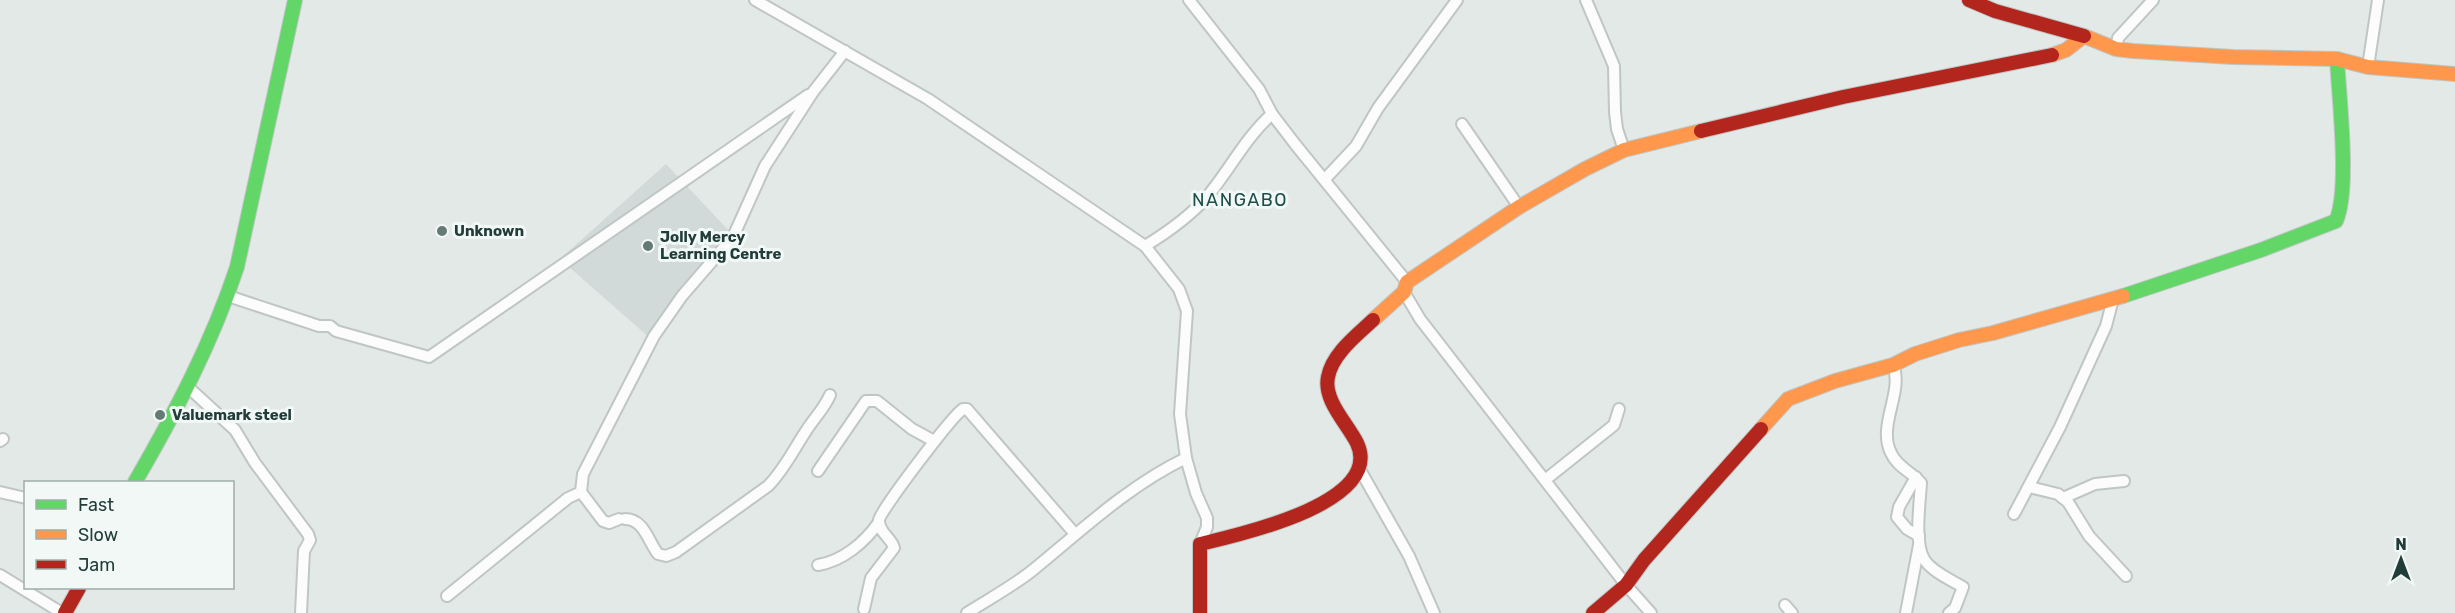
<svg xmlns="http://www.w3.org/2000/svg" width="2455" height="613" font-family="Rubik,sans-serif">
<rect width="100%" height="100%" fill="#e3e9e7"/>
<polygon fill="#d1dad8" points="666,164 732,234 651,339 560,259"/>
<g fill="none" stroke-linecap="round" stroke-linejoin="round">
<defs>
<g id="street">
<polyline points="755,0 928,99 1145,246 1179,289 1187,311 1180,414 1186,458 1196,493 1207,518 1207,527 1200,544"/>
<polyline points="1189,0 1259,89 1272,114 1295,144 1407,282"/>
<polyline points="1586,0 1614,66 1615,112 1617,129 1624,150"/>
<polyline points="2116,49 2118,38 2153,0"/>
<polyline points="2368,67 2378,0"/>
<polyline points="1462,124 1519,207"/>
<polyline points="1325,179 1356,146 1378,108 1457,0"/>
<path d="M1145 246C1168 232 1188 218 1206 198 1229 171 1245 138 1272 114"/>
<polyline points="1404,292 1420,319 1626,585 1651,613"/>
<polyline points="228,296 319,326 330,326 336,331 429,357 808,95"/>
<path d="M1893 365C1904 392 1877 425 1891 453 1897 467 1912 472 1921 483 1920 502 1914 542 1924 559 1931 571 1951 580 1963 587L1955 608 1949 613"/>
<polyline points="188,387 235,430 255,463 308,534 310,540 304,551 301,613"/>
<polyline points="0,441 3,439"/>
<polyline points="1359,468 1409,556 1434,613"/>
<polyline points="818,471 866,401 877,401 912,429 934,441"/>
<polyline points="1916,477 1899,507 1897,517 1907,529 1919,536"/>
<polyline points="1545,480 1614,425 1619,409"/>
<polyline points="2029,487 2058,494 2068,502 2089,536 2126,576"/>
<polyline points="0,492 26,498"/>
<polyline points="581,492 603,521 609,523 619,519"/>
<polyline points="2063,498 2095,484 2124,481"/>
<polyline points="2014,514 2060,427 2106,326 2113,299"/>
<path d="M625 519C644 519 648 541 658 554L666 556 676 552 768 486C784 470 794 449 806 431 814 418 824 409 830 395"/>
<path d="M818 565C843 561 865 542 879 522"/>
<polyline points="0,575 62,613"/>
<polyline points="447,596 568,498 581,492 583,474 654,336 682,296 733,237 765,166 813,92 845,51"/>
<polyline points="1785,605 1792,613"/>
<path d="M864 609 871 578 894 548C892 538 878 532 879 520 880 511 952 416 963 409H967L1075 534"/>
<path d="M967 613C989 599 1013 586 1033 570 1082 530 1128 486 1186 458"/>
<polyline points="1906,613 1919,545"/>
</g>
<g id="fast">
<path d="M2123 296 2261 250 2336 221C2350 190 2339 97 2337 59"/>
<path d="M135 482C175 413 212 343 237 267L295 0"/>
</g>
<g id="slow">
<polyline points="2052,55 2066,50 2084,36 2116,49 2133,51 2233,57 2337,59 2368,67 2455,74"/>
<polyline points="1373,320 1404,292 1407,282 1519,207 1585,169 1624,150 1701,131"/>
<polyline points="1761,429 1788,399 1835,381 1893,365 1915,354 1959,340 1993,333 2123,296"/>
</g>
<g id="jam">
<polyline points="1969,0 1995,11 2084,36"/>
<polyline points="1701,131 1843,97 2052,55"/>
<polyline points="65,613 79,588"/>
<path d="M1200 613V544C1238 535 1385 503 1357 443 1347 423 1323 400 1328 377 1332 354 1357 335 1373 320"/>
<polyline points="1593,613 1626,585 1644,560 1761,429"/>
</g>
</defs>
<use href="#street" stroke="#c0c6c4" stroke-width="14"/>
<use href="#fast" stroke="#bfc6c4" stroke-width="16"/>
<use href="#slow" stroke="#bfc6c4" stroke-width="16"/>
<use href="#jam" stroke="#bfc6c4" stroke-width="16"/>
<use href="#street" stroke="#fbfcfb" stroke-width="10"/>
<use href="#fast" stroke="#63d668" stroke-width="14"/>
<use href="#slow" stroke="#ff974d" stroke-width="14"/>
<use href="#jam" stroke="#b3261e" stroke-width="14"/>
</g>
<g fill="#657976" stroke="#f1f8f6" stroke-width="2">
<circle cx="442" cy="231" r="6"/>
<circle cx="648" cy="246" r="6"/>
<circle cx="160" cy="415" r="6"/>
</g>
<g text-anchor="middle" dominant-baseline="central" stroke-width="6" stroke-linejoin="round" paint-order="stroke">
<g font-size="15" font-weight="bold" fill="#213c39" stroke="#f1f8f6" text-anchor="start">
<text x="454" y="231">Unknown</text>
<text x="660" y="237">Jolly Mercy<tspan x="660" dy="17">Learning Centre</tspan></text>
<text x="172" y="415">Valuemark steel</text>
</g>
<g font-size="18" letter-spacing="1.5" fill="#1d4e4a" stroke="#f1f8f6">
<text x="1240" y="200">NANGABO</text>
</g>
</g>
<rect x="24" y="481" width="210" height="108" fill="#f1f8f6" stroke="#9eadaa" stroke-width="1.5"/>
<rect x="36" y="500" width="30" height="9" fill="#63d668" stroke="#9eadaa" stroke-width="1.5"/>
<text x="78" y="511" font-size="18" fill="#213c39">Fast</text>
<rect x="36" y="530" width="30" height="9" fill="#ff974d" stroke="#9eadaa" stroke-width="1.5"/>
<text x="78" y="541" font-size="18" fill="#213c39">Slow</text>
<rect x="36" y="560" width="30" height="9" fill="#b3261e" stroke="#9eadaa" stroke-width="1.5"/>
<text x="78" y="571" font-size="18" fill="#213c39">Jam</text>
<g transform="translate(2401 559)" stroke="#f1f8f6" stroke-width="4.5" paint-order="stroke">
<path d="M0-4.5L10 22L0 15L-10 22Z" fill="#213c39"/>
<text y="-9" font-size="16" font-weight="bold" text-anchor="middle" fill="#213c39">N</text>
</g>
</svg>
